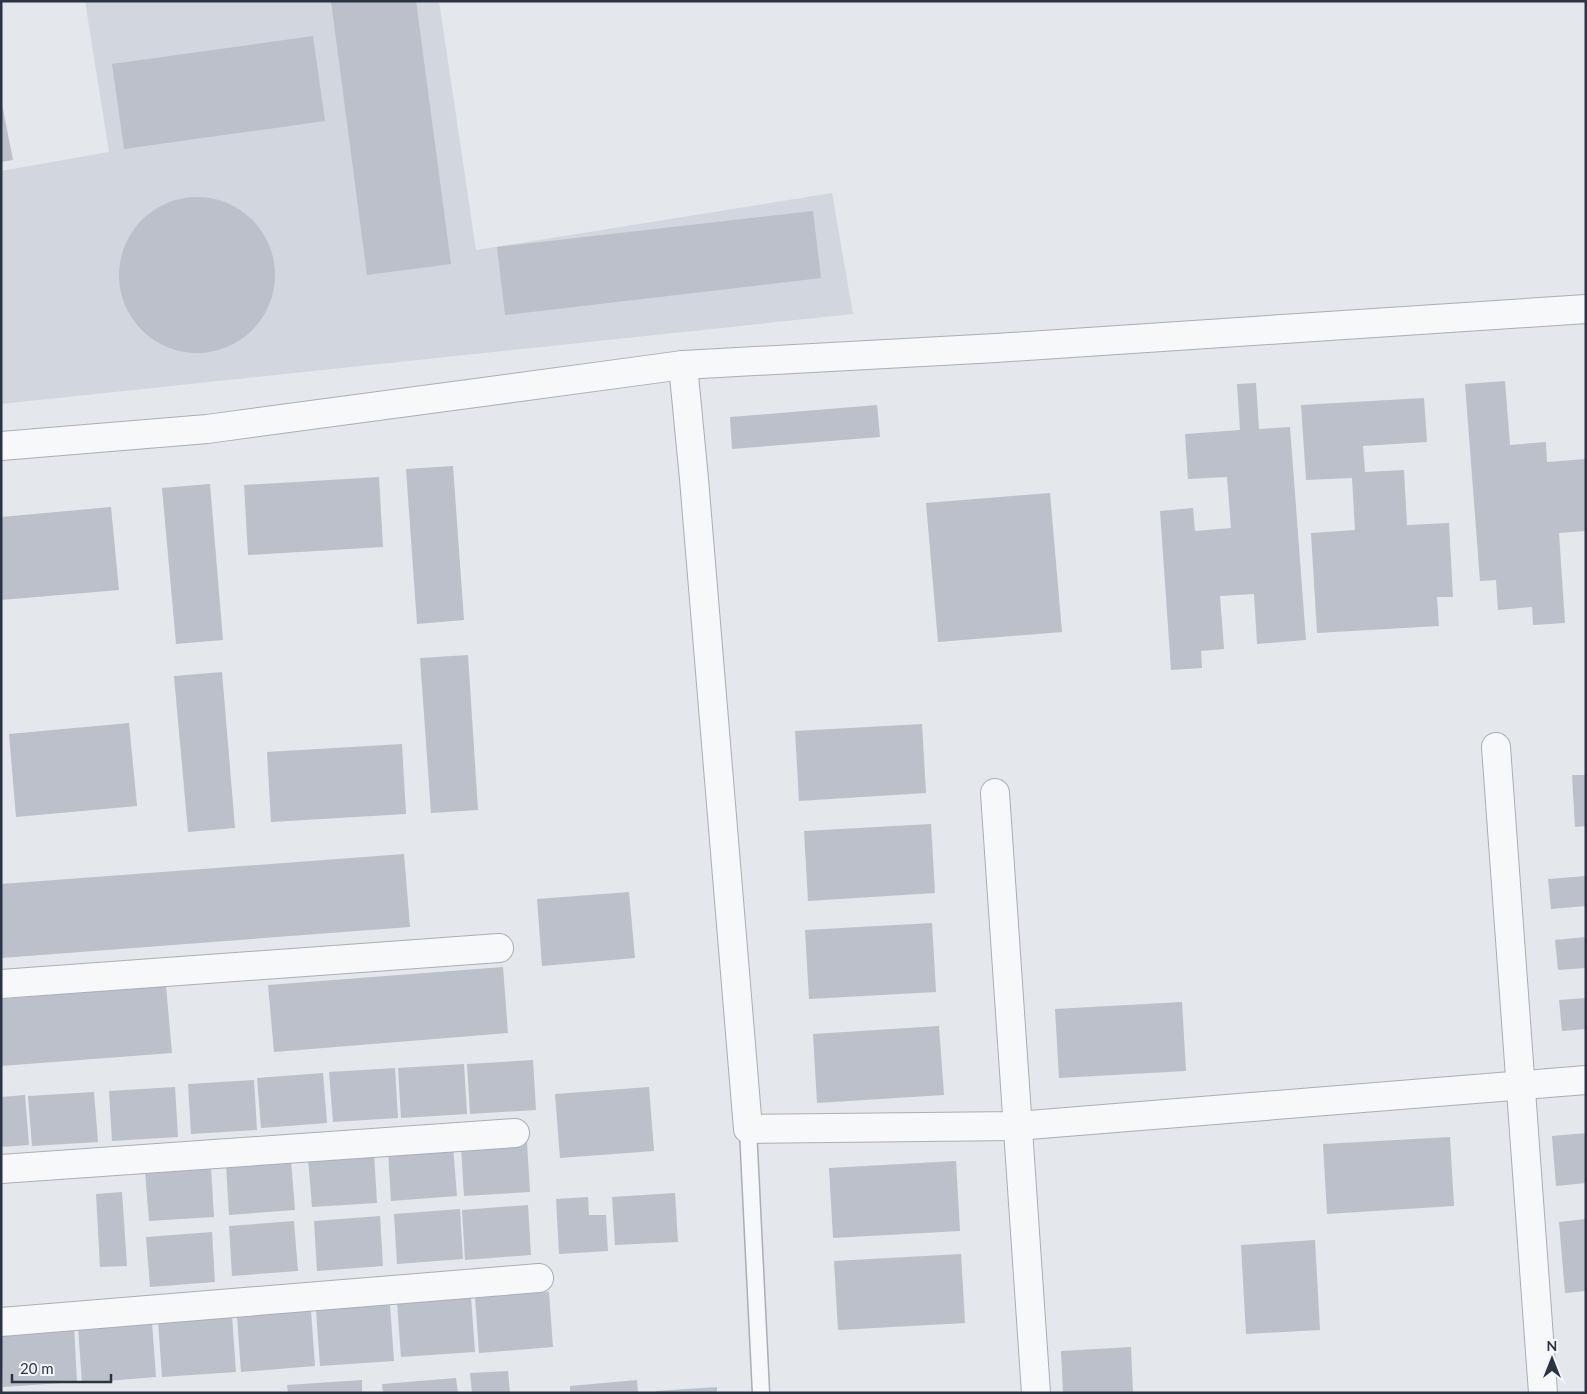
<svg xmlns="http://www.w3.org/2000/svg" width="1587" height="1394" font-family="Lato,sans-serif">
<rect width="100%" height="100%" fill="#e4e7ec"/>
<polygon fill="#d2d6de" points="85,1 439,1 476,250 832,193 853,314 1,404 1,171 109,152"/>
<g fill="#bbc0ca">
<polygon points="331,1 416,1 451,264 367,275"/>
<polygon points="313,36 325,121 124,149 112,64"/>
<polygon points="1,99 13,160 1,162"/>
<circle cx="197" cy="275" r="78"/>
<polygon points="813,211 821,278 505,315 497,247"/>
<polygon points="1505,381 1510,445 1546,442 1547,462 1586,459 1586,531 1559,533 1565,623 1533,625 1532,607 1498,610 1496,580 1480,581 1465,384"/>
<polygon points="1256,383 1259,429 1290,427 1306,640 1257,644 1254,594 1220,596 1224,649 1201,651 1202,668 1171,670 1160,511 1193,508 1195,531 1231,528 1227,477 1188,479 1185,434 1240,430 1237,384"/>
<polygon points="1424,398 1427,442 1363,446 1365,472 1404,470 1407,525 1449,523 1453,597 1437,597 1439,626 1317,633 1311,533 1355,530 1352,478 1306,480 1301,405"/>
<polygon points="877,405 880,437 732,449 730,417"/>
<polygon points="453,466 464,620 417,624 406,469"/>
<polygon points="379,477 383,547 248,555 244,485"/>
<polygon points="210,484 223,640 176,644 162,488"/>
<polygon points="1050,493 1062,632 938,642 926,503"/>
<polygon points="111,507 119,590 1,600 1,517"/>
<polygon points="468,655 478,810 431,813 420,658"/>
<polygon points="222,672 235,828 188,832 174,676"/>
<polygon points="129,723 137,806 16,817 9,734"/>
<polygon points="922,724 926,793 799,801 795,731"/>
<polygon points="402,744 406,814 271,822 267,752"/>
<polygon points="1572,775 1586,775 1586,826 1575,827"/>
<polygon points="931,824 935,893 808,901 804,831"/>
<polygon points="404,854 410,927 1,958 1,884"/>
<polygon points="1586,876 1586,906 1551,909 1548,879"/>
<polygon points="629,892 635,958 542,966 537,899"/>
<polygon points="932,923 936,992 809,999 805,930"/>
<polygon points="1586,937 1586,968 1558,970 1555,940"/>
<polygon points="503,967 508,1033 274,1052 268,985"/>
<polygon points="166,986 172,1053 1,1066 1,999"/>
<polygon points="1586,998 1586,1029 1562,1031 1559,1000"/>
<polygon points="1182,1002 1186,1071 1059,1078 1055,1009"/>
<polygon points="939,1026 944,1095 817,1103 813,1034"/>
<polygon points="533,1060 536,1110 470,1114 467,1064"/>
<polygon points="464,1064 467,1114 401,1118 398,1068"/>
<polygon points="395,1068 398,1118 333,1122 329,1072"/>
<polygon points="323,1073 327,1123 261,1128 257,1078"/>
<polygon points="254,1080 257,1130 191,1134 188,1084"/>
<polygon points="175,1087 178,1137 112,1141 109,1091"/>
<polygon points="649,1087 654,1151 560,1158 555,1094"/>
<polygon points="94,1092 98,1142 32,1146 28,1096"/>
<polygon points="25,1095 29,1145 1,1147 1,1097"/>
<polygon points="1586,1133 1586,1183 1556,1186 1552,1136"/>
<polygon points="1450,1137 1454,1206 1327,1214 1323,1144"/>
<polygon points="527,1142 530,1192 464,1196 461,1147"/>
<polygon points="453,1147 457,1196 391,1201 388,1151"/>
<polygon points="374,1153 377,1203 312,1207 308,1158"/>
<polygon points="291,1160 295,1210 229,1215 226,1165"/>
<polygon points="956,1161 960,1231 833,1238 829,1168"/>
<polygon points="211,1167 214,1217 149,1221 145,1171"/>
<polygon points="122,1192 127,1266 100,1267 96,1194"/>
<polygon points="675,1193 678,1242 615,1245 612,1197"/>
<polygon points="588,1197 589,1215 606,1215 608,1251 559,1254 556,1199"/>
<polygon points="528,1205 531,1255 465,1260 462,1210"/>
<polygon points="460,1209 463,1259 397,1264 394,1214"/>
<polygon points="380,1216 383,1266 317,1271 314,1221"/>
<polygon points="1586,1219 1586,1291 1565,1293 1559,1222"/>
<polygon points="294,1221 298,1271 232,1276 229,1226"/>
<polygon points="212,1232 215,1282 150,1287 146,1237"/>
<polygon points="1315,1240 1320,1330 1246,1334 1241,1245"/>
<polygon points="961,1254 965,1323 838,1330 834,1261"/>
<polygon points="549,1292 553,1347 479,1353 475,1297"/>
<polygon points="471,1297 475,1352 401,1357 397,1302"/>
<polygon points="390,1305 394,1361 320,1366 316,1310"/>
<polygon points="311,1311 315,1366 241,1372 237,1316"/>
<polygon points="232,1316 236,1372 162,1377 158,1321"/>
<polygon points="152,1322 156,1377 82,1383 78,1327"/>
<polygon points="74,1327 77,1382 3,1387 1,1331"/>
<polygon points="1131,1347 1133,1393 1063,1393 1061,1351"/>
<polygon points="508,1371 510,1393 472,1393 470,1373"/>
<polygon points="456,1378 458,1393 383,1393 382,1384"/>
<polygon points="362,1380 362,1393 288,1393 287,1385"/>
<polygon points="637,1380 638,1393 570,1393 570,1386"/>
<polygon points="717,1387 717,1393 656,1393 656,1391"/>
</g>
<g fill="none" stroke-linecap="round" stroke-linejoin="round">
<defs>
<polyline id="service" points="748,1129 761,1393"/>
<g id="minor">
<polyline points="683,365 694,479 748,1129 1016,1126 1586,1080"/>
<polyline points="1,446 207,429 683,365 996,348 1586,309"/>
<polyline points="1496,747 1543,1393"/>
<polyline points="995,793 1036,1393"/>
<polyline points="1,984 499,948"/>
<polyline points="1,1169 515,1133"/>
<polyline points="1,1322 539,1278"/>
</g>
</defs>
<use href="#service" stroke="#a9aeb7" stroke-width="19"/>
<use href="#minor" stroke="#a9aeb7" stroke-width="30"/>
<use href="#service" stroke="#f7f8fa" stroke-width="16"/>
<use href="#minor" stroke="#f7f8fa" stroke-width="28"/>
</g>
<rect width="1587" height="1394" fill="none" stroke="#2b3445" stroke-width="5"/>
<g transform="translate(1552 1359)" stroke="#f4f6f9" stroke-width="4" paint-order="stroke">
<path d="M0-4L9 19L0 12L-9 19Z" fill="#2b3445"/>
<text y="-8" font-size="14" font-weight="bold" text-anchor="middle" fill="#2b3445">N</text>
</g>
<path d="M12 1374v8h99v-8" fill="none" stroke="#2b3445" stroke-width="2.5"/>
<text x="20" y="1374" font-size="15" fill="#2b3445" stroke="#f4f6f9" stroke-width="4" paint-order="stroke">20 m</text>
</svg>
